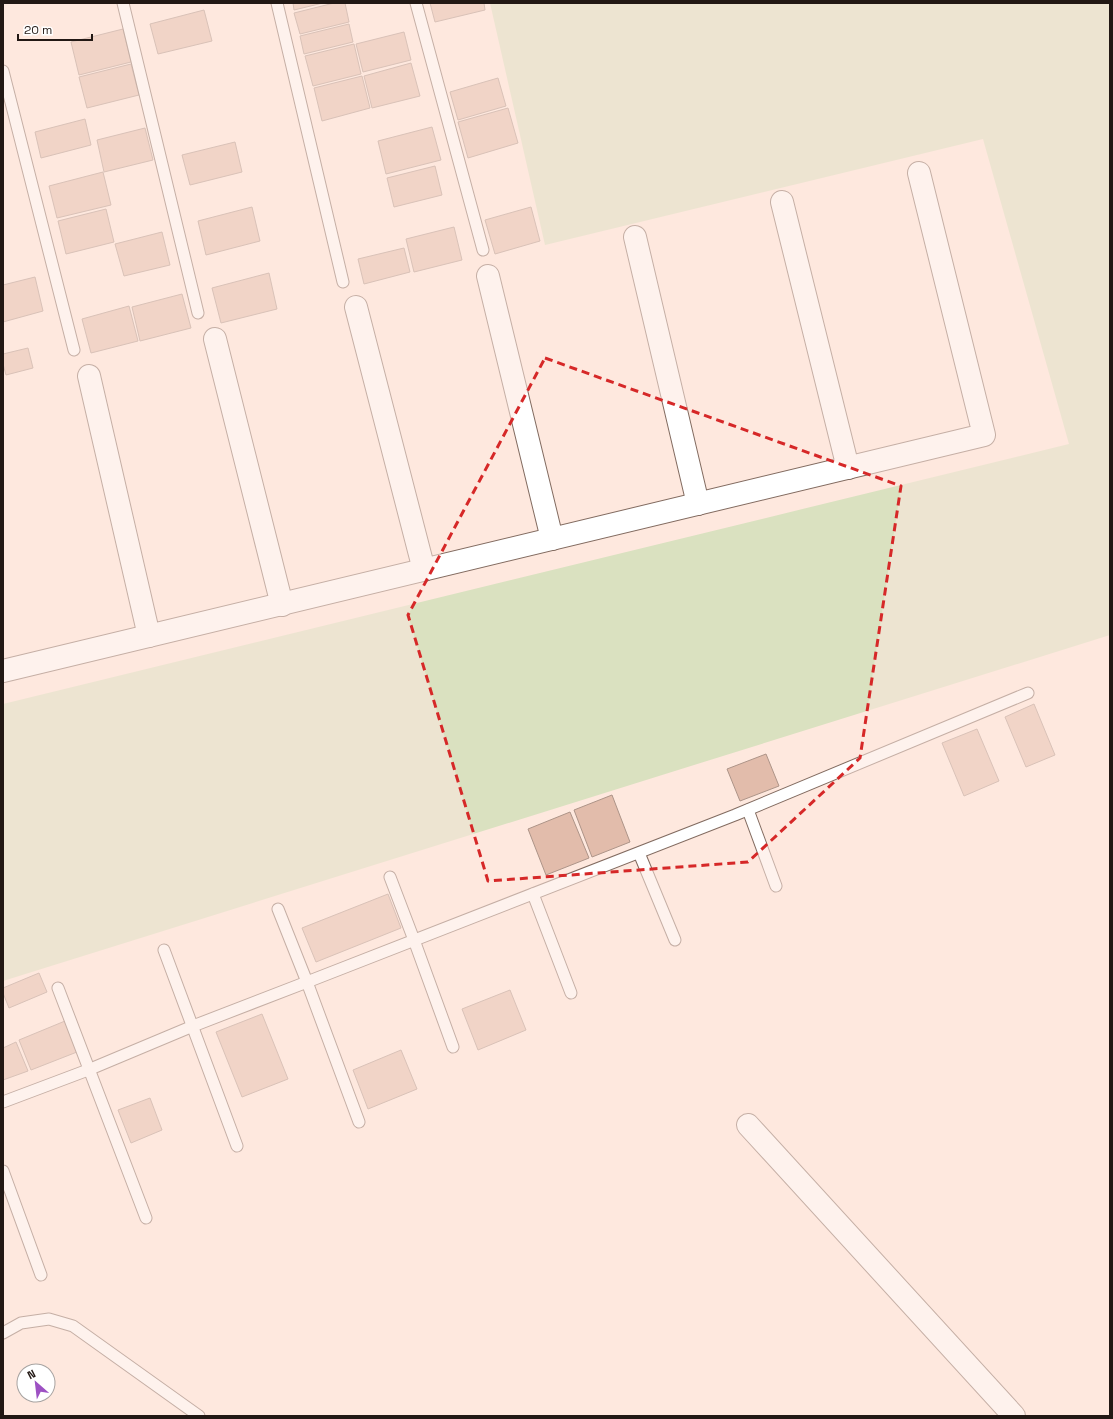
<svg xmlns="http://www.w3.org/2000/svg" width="1113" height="1419" font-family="'Space Grotesk',sans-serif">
<rect width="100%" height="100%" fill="#fee8de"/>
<polygon fill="#dae1c0" points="490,3 1110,3 1110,635 3,981 3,704 1069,444 983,139 545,245"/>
<g fill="#e2bcab" stroke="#ad9488">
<polygon points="293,3 323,3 294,10"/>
<polygon points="334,3 345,3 349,22 300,34 294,13"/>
<polygon points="430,3 484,3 485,10 435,22"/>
<polygon points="204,10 212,41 158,54 150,24"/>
<polygon points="349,24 353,42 304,54 300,36"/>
<polygon points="123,29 131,62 79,75 71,42"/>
<polygon points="404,32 411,60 363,72 356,44"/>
<polygon points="354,44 361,74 313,86 305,56"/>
<polygon points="411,63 420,96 372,108 364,76"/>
<polygon points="131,64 139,95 87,108 79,77"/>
<polygon points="362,76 370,108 322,121 314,88"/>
<polygon points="498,78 506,106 458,120 450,92"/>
<polygon points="508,108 518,143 468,158 458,122"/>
<polygon points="85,119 91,145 41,158 35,132"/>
<polygon points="432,127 441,160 386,174 378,141"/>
<polygon points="145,128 153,160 104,172 97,140"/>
<polygon points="235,142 242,172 190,185 182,155"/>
<polygon points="435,166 442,195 394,207 387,178"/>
<polygon points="103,172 111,205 57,218 49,186"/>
<polygon points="252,207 260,241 206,255 198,221"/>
<polygon points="531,207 540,241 495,254 485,220"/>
<polygon points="106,209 114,242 66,254 58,221"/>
<polygon points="454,227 462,260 414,272 406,239"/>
<polygon points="162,232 170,265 124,276 115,244"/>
<polygon points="404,248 410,272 364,284 358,259"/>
<polygon points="269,273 277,309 221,323 212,288"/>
<polygon points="35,277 43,311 3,322 3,285"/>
<polygon points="182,294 191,328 140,341 132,307"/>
<polygon points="129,306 138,341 91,353 82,319"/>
<polygon points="28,348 33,368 6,375 3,364 3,354"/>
<polygon points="1034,704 1055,755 1026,767 1005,717"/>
<polygon points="977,729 999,781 964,796 942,743"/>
<polygon points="766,754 779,786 740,801 727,769"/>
<polygon points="612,795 630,842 592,857 574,810"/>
<polygon points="570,812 589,858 546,875 528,829"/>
<polygon points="388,894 401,928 316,962 302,928"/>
<polygon points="39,973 47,992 9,1008 3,993 3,988"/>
<polygon points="510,990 526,1030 478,1050 462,1009"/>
<polygon points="262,1014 288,1079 242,1097 216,1032"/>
<polygon points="65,1021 77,1052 31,1070 19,1040"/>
<polygon points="16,1042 28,1071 3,1080 3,1048"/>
<polygon points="401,1050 417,1089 368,1109 353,1070"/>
<polygon points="150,1098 162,1130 131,1143 118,1110"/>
</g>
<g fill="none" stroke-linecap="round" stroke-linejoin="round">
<defs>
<g id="lane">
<polyline points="123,3 198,313"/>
<polyline points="277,3 343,282"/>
<polyline points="416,3 483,250"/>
<polyline points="3,71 74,350"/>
<polyline points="748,810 776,886"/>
<polyline points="639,853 675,940"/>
<polyline points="390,877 414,940 453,1047"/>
<polyline points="533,894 571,993"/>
<polyline points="278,909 307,982 359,1122"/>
<polyline points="164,950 237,1146"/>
<polyline points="58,988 146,1218"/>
<polyline points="3,1102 88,1070 193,1026 307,982 735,815 1028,693"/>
<polyline points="3,1171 41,1275"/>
<polyline points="3,1333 21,1323 49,1319 73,1326 199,1416"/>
</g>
<g id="street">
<polyline points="782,202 848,468"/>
<polyline points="635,237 698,504"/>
<polyline points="488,276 552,539"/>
<polyline points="356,307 424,570"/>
<polyline points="215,339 282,605"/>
<polyline points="89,376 149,636"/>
<polyline points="3,671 984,435 919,173"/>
<polyline points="748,1125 1014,1416"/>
</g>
</defs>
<use href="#lane" stroke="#826b60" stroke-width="13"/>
<use href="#street" stroke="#826b60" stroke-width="24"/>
<use href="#lane" stroke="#fff" stroke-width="11"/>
<use href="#street" stroke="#fff" stroke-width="22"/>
</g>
<path d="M0 0H1113V1419H0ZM545 358 901 486 860 758 748 862 488 881 408 615Z" fill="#fee8de" fill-opacity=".55" fill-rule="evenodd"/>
<path fill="none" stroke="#d62828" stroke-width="3" stroke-dasharray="8 5" stroke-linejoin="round" d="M545 358 901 486 860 758 748 862 488 881 408 615Z"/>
<rect width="1113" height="1419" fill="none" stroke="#221814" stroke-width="8"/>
<g transform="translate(36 1383) rotate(332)"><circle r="19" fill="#ffffff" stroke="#a7a3a1"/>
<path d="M0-3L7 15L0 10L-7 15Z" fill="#9d51c3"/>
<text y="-6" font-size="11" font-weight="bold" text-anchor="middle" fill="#221814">N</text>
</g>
<path d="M18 34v6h74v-6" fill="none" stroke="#221814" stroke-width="2"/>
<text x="24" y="34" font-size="12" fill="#221814" stroke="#ffffff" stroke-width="3" paint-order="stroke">20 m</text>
</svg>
